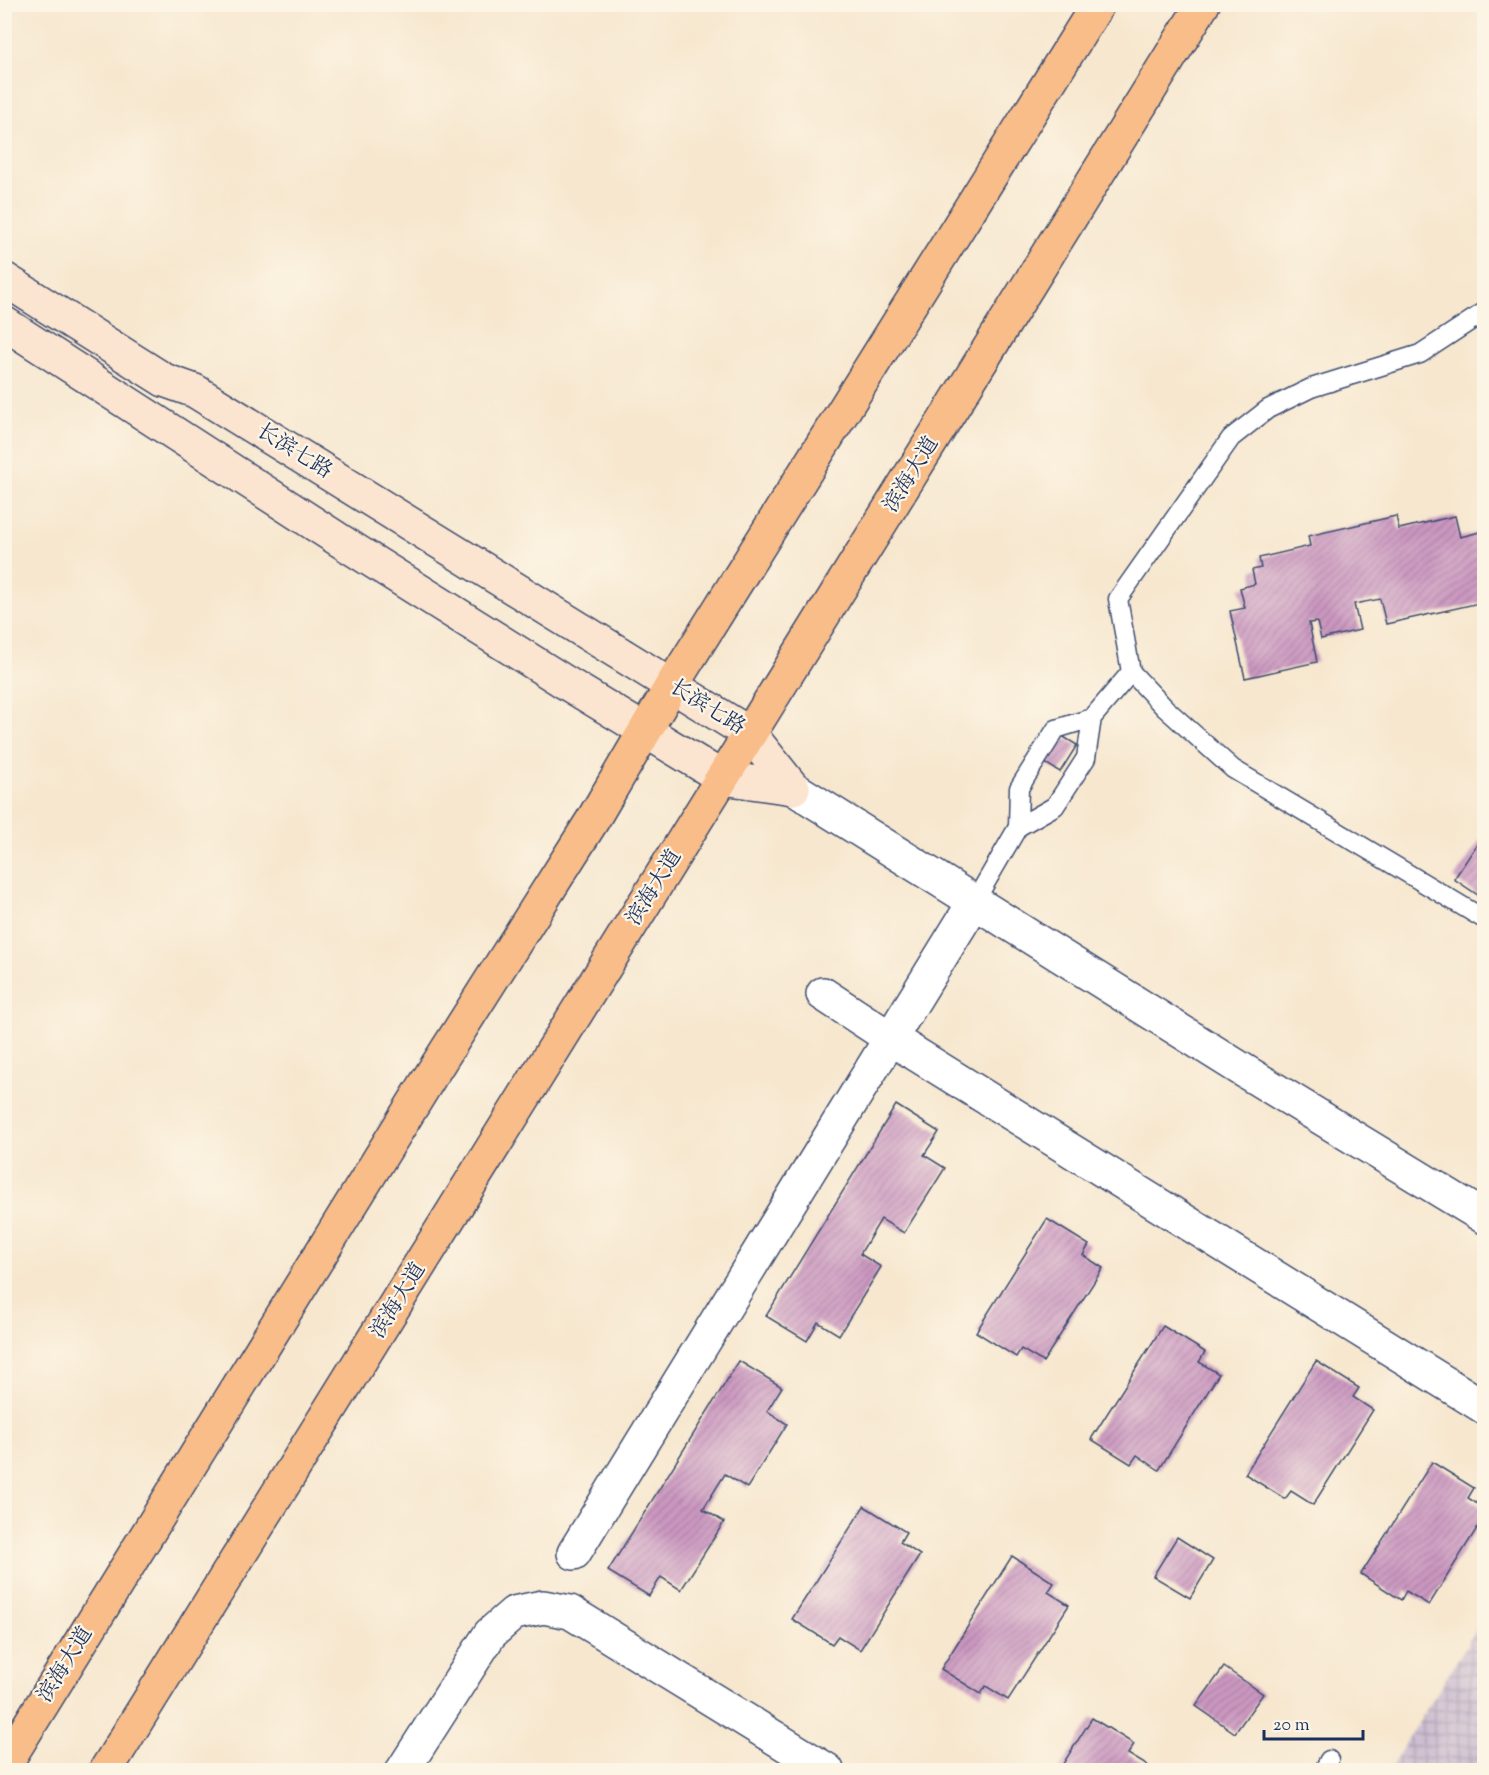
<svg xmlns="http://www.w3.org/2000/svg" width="1489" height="1775" font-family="'Sorts Mill Goudy','Noto Serif SC',serif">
<defs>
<pattern id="industrial-grid" width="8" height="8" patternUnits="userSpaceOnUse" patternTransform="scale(1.5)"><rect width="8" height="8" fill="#cebed1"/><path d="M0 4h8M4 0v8" fill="none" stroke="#a69bad"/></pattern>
<pattern id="building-hatch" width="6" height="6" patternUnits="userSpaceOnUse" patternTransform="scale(1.5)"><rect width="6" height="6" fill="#cc98c1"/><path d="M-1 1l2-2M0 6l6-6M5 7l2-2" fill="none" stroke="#a57ca0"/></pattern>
</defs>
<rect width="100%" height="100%" fill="#fcf5e5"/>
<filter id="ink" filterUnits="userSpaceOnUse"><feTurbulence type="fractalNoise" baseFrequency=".0167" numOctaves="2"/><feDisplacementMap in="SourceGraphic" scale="12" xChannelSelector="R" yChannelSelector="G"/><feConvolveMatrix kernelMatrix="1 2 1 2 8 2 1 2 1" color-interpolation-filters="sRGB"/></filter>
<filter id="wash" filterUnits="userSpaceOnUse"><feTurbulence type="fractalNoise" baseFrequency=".008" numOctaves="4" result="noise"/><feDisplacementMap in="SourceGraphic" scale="24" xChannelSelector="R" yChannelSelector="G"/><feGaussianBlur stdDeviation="1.35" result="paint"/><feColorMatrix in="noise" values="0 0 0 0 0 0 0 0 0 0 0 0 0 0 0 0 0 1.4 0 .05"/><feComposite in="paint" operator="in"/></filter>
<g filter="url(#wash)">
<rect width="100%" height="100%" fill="#f7e7cf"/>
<polygon fill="url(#industrial-grid)" points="1484,1617 1484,1770 1389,1770"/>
<g id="blocks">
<g fill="url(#building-hatch)">
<polygon points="1396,516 1399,529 1455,516 1460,537 1484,531 1484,602 1386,624 1380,599 1354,604 1360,630 1321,639 1317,622 1309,623 1317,662 1245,678 1230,611 1245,608 1240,588 1255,584 1252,570 1261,568 1259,558 1310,546 1308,536"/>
<polygon points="1062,736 1077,745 1060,772 1045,763"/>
<polygon points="1484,834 1484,899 1454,879"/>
<polygon points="896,1105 939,1132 924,1155 945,1168 904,1233 881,1219 860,1254 881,1267 839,1335 818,1322 807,1341 766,1316"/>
<polygon points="1047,1219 1089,1245 1083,1255 1103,1268 1043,1362 1021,1349 1016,1357 976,1332"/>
<polygon points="1163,1326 1205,1352 1199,1362 1219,1374 1159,1470 1137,1455 1131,1464 1091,1439"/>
<polygon points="739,1361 782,1387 767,1411 787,1424 747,1488 725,1474 703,1509 724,1522 681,1590 661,1577 649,1596 608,1571"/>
<polygon points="1316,1361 1359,1388 1353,1397 1373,1410 1313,1505 1291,1491 1285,1499 1245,1474"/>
<polygon points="1432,1462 1474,1488 1468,1498 1484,1508 1484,1517 1429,1605 1406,1591 1401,1600 1361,1574"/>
<polygon points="864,1506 906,1532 900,1542 920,1555 860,1650 838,1636 832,1644 792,1619"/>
<polygon points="1177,1537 1213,1560 1190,1598 1153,1576"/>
<polygon points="1012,1556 1054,1583 1048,1592 1069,1605 1008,1700 986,1686 981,1694 941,1669"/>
<polygon points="1224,1667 1263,1694 1235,1733 1196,1706"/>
<polygon points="1092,1718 1134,1744 1128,1754 1148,1766 1145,1770 1059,1770"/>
</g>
</g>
</g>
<g filter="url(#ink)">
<use href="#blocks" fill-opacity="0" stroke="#3c4b6f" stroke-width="1.5"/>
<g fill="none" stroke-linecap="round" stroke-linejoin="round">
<defs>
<g id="service">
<polyline points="1484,312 1420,354 1311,388 1268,409 1231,438 1118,599 1131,672 1165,708 1233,769 1484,919"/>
<polyline points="1092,718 1056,729 1019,788 1018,827 1055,806 1086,758 1092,718 1131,672"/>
<polyline points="975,901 1018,827"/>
<polyline points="1324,1770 1329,1760"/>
</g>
<g id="minor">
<polyline points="793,788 1246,1072 1484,1217"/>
<polyline points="823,994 890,1038 1484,1407"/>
<polyline points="574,1553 975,901"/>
<polyline points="403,1770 490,1634 514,1613 543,1607 570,1612 827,1770"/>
</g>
<g id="secondary">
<polyline points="4,279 164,380 195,391 750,734 793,788"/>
<polyline points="4,323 350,547 563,681 723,778 793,788"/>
</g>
<g id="trunk">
<polyline points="4,1766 433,1072 592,821 672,685 1098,4"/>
<polyline points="106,1770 1203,4"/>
</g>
</defs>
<use href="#service" stroke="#3c4b6f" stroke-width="21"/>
<use href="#minor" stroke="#3c4b6f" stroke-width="36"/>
<use href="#secondary" stroke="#3c4b6f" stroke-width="36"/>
<use href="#trunk" stroke="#3c4b6f" stroke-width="36"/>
<use href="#service" stroke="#fff" stroke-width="18"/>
<use href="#minor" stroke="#fff" stroke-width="33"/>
<use href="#secondary" stroke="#fce5d0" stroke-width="33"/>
<use href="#trunk" stroke="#f8bd89" stroke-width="33"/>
</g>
</g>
<g text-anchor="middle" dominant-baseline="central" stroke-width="4.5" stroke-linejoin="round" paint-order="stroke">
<g font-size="21" fill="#1b2f5e" stroke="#fcf5e5">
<text transform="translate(294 452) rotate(32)">长滨七路</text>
<text transform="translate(912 475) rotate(-58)">滨海大道</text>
<text transform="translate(707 708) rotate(32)">长滨七路</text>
<text transform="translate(655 888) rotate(-58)">滨海大道</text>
<text transform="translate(399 1301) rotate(-58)">滨海大道</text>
<text transform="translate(66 1665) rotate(-58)">滨海大道</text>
</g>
</g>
<rect width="1489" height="1775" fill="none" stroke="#fcf5e5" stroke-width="24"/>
<path d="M1264 1730v9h99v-9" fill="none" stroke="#1b2f5e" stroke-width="3"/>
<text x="1273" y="1730" font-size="18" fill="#1b2f5e" stroke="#fcf5e5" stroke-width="4.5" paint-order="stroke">20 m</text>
</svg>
